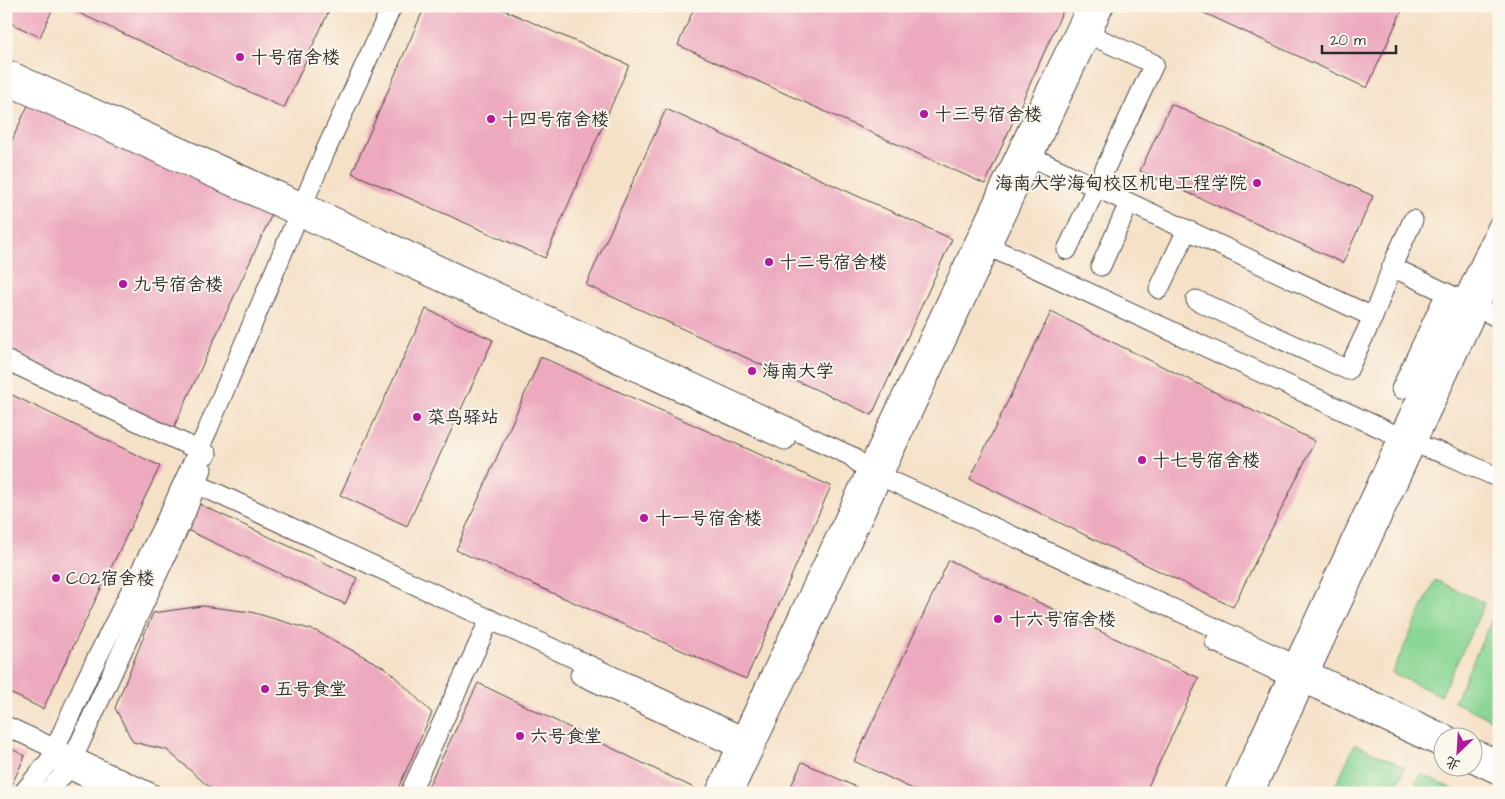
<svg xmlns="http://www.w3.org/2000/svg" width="1505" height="799" font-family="'Architects Daughter','LXGW WenKai TC',sans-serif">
<rect width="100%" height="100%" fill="#fbf7ec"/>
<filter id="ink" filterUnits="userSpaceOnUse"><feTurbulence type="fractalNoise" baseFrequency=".02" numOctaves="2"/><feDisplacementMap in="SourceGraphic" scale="10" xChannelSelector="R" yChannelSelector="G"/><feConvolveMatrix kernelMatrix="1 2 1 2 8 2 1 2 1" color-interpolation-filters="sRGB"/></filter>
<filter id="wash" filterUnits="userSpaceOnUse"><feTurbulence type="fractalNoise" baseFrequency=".0096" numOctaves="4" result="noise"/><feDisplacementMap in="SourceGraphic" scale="20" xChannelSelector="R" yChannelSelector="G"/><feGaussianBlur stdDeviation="1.12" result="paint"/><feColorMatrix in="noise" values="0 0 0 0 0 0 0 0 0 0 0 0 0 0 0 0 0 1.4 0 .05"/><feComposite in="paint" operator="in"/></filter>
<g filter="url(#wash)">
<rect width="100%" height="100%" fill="#f5e1c8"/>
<g fill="#8ad694" stroke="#5a8060">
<polygon points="1435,580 1485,603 1441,696 1392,673"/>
<polygon points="1497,609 1499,609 1499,723 1454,702"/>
<polygon points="1355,744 1405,767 1393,793 1332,793"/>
<polygon points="1421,774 1461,793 1412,793"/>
</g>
<g id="blocks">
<g fill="#edaabf">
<polygon points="6,6 54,6 40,37 6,21"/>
<polygon points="64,6 331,6 284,108"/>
<polygon points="425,6 495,6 629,65 545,258 352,173"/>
<polygon points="695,6 1065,6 985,184 678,45"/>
<polygon points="1189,6 1404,6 1367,88"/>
<polygon points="29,103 272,214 173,429 6,353 6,153"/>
<polygon points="1171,104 1373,196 1343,263 1140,171"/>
<polygon points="666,109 952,239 872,415 586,285"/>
<polygon points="426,309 493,340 407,526 340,495"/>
<polygon points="1051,312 1315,441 1233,607 970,479"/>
<polygon points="541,357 831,486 746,679 456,550"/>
<polygon points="6,392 160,466 43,709 6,691"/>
<polygon points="197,503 357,578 345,604 185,529"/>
<polygon points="949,560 1199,678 1145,793 921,793 854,761"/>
<polygon points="202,606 251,612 316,631 387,669 432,713 396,793 216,793 167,750 133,742 115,708 153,613"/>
<polygon points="478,683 696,789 694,793 425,793"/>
<polygon points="6,746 25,756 8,793 6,793"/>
<polygon points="802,762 869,793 788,793"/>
</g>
</g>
</g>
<g filter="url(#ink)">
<use href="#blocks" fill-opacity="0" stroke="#494643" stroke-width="1"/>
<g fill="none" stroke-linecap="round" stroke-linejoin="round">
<defs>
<g id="minor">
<polyline points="6,69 304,203 851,456 867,470 1244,641 1449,736"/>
<polyline points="6,85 298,216 785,440"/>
<polyline points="1023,153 1373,317"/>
<polyline points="979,242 1415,444 1448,455 1499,478"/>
<polyline points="1067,250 1154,64 1080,30"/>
<polyline points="1101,266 1129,203"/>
<polyline points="1392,267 1499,318"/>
<polyline points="1159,289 1187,230"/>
<polyline points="1196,300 1348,370 1373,317 1396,257 1413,220"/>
<polyline points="6,360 207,454"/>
<polyline points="1401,389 1446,293"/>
<polyline points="186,479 753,741"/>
<polyline points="1215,642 1442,748"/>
<polyline points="580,675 748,753"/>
<polyline points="6,726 151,793"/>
<polyline points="1472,748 1499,760"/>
<polyline points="1472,762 1499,775"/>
<polyline points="62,766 119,793"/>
<polyline points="23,793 50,760 85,682 169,514 208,429 325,152 392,6"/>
<polyline points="47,793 68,769 186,512 202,469"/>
<polyline points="410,793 490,619"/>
<polyline points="715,793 1038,107 1087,6"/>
<polyline points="733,793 1104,6"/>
<polyline points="1234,793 1418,395 1499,224"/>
<polyline points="1254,793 1499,264"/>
</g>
</defs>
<use href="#minor" stroke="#494643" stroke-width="21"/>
<use href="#minor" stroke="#fff" stroke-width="19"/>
</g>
</g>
<g fill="#b5179e" stroke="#fbf7ec" stroke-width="2">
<circle cx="240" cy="57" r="5"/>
<circle cx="924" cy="114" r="5"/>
<circle cx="491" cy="119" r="5"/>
<circle cx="1257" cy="183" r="5"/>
<circle cx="769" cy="262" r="5"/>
<circle cx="123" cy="284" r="5"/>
<circle cx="752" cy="371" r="5"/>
<circle cx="417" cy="417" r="5"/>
<circle cx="1142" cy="460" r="5"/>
<circle cx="644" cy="518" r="5"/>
<circle cx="56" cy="578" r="5"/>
<circle cx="998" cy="619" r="5"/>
<circle cx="265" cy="689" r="5"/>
<circle cx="520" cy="736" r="5"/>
</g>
<g text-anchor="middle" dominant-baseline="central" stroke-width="4" stroke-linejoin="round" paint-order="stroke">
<g font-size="18" fill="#2b2b2b" stroke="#fbf7ec" text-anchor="start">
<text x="250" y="57">十号宿舍楼</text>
<text x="934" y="114">十三号宿舍楼</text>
<text x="501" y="119">十四号宿舍楼</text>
<text x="1247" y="183" text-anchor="end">海南大学海甸校区机电工程学院</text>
<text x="779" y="262">十二号宿舍楼</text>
<text x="133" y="284">九号宿舍楼</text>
<text x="762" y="371">海南大学</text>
<text x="427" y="417">菜鸟驿站</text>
<text x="1152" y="460">十七号宿舍楼</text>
<text x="654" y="518">十一号宿舍楼</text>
<text x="66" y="578">C02宿舍楼</text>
<text x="1008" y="619">十六号宿舍楼</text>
<text x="275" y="689">五号食堂</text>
<text x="530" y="736">六号食堂</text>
</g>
</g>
<rect width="1505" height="799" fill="none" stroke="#fbf7ec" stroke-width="25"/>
<g transform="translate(1458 752) rotate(205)"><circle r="24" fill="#fbf7ec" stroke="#a8a59f"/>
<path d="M0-4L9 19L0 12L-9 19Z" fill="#b5179e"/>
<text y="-8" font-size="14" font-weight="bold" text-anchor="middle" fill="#2b2b2b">北</text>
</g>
<path d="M1322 45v8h74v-8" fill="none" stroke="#2b2b2b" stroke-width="2.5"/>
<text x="1330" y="45" font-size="15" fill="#2b2b2b" stroke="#fbf7ec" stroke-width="4" paint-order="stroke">20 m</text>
</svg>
